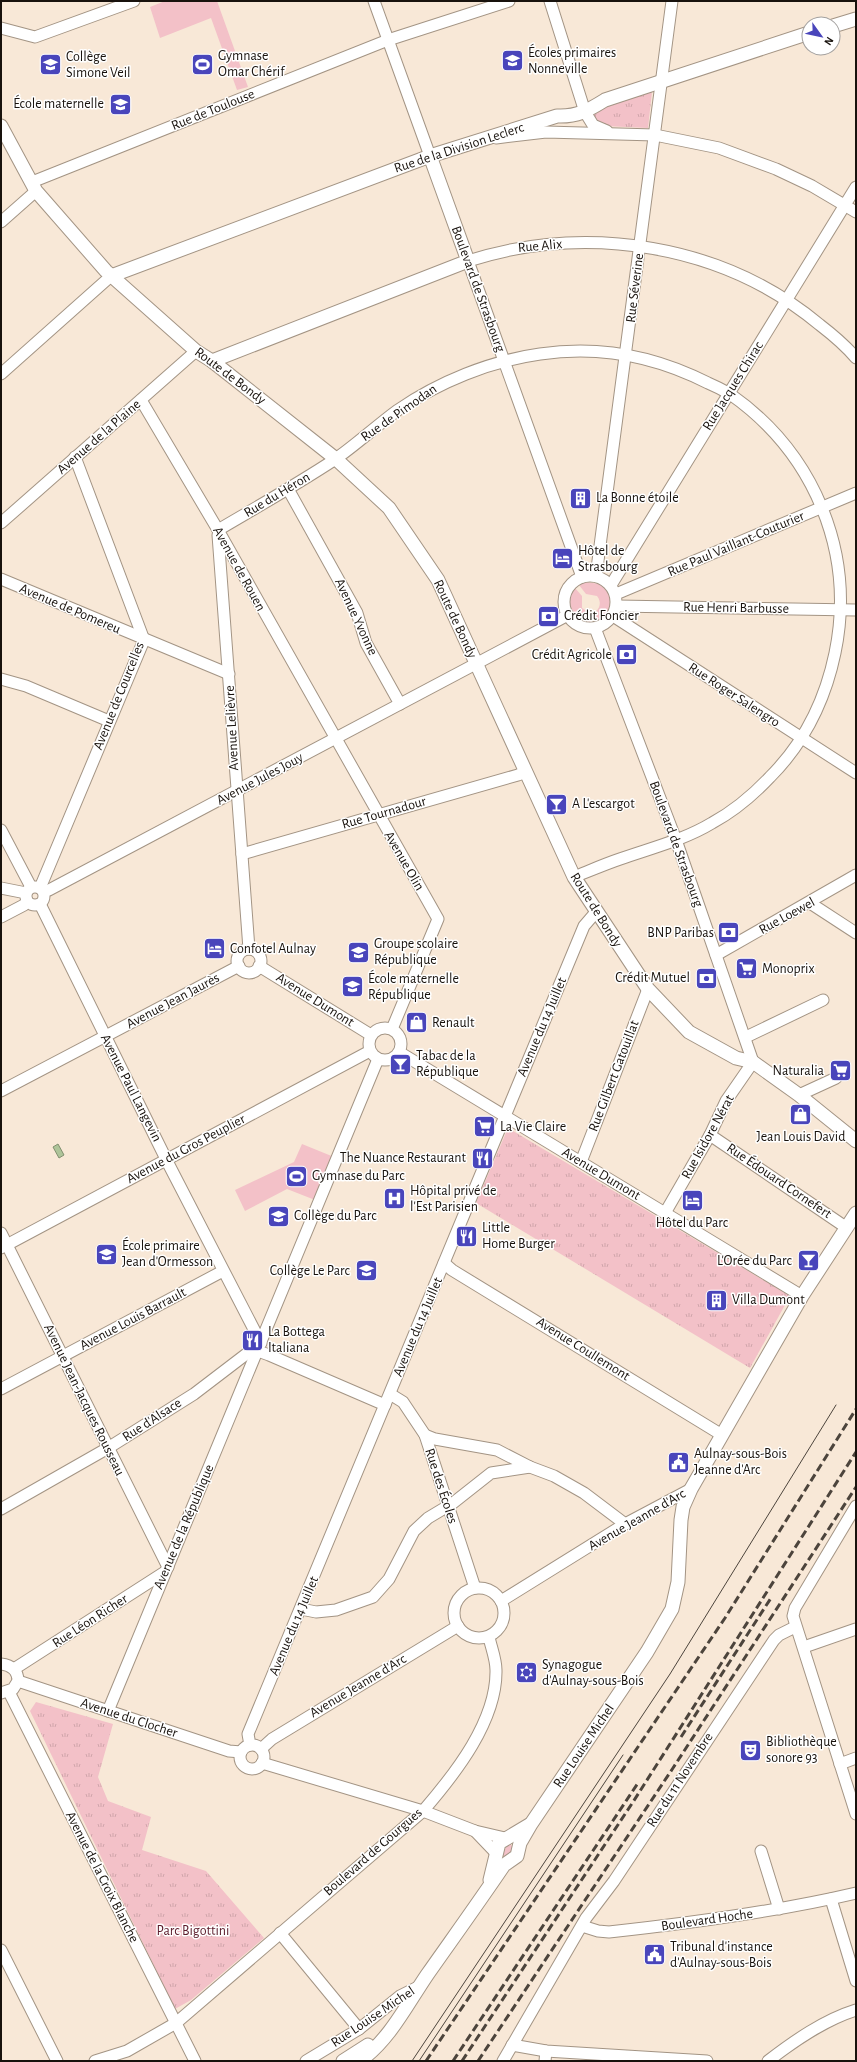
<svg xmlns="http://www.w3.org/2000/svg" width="857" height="2062" font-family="'Alegreya Sans',sans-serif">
<defs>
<pattern id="park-tufts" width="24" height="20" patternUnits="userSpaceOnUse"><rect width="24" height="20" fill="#f3c1c8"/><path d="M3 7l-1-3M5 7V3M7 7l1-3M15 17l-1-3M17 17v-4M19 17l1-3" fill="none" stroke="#d0a5ab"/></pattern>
</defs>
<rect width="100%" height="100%" fill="#f8e8d7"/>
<g fill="#f3c1c8">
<polygon points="165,1 217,1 248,87 237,90 211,18 160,38 150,7"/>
<path d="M585 582 600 584C617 595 615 616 596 624L594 613C600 609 602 602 597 596L586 594 579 585Z"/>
<path d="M575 588 582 596V608L588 612 592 625C573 624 561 604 575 588Z"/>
<polygon points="302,1144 334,1157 315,1200 287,1189 245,1211 235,1190 294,1162"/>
<polygon points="510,1843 513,1848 511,1852 504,1857 502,1855 507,1846"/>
</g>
<g fill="url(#park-tufts)">
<polygon points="652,92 648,128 604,126 595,123 592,116 594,111"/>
<polygon points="508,1128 790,1296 750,1368 476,1203"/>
<polygon points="36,1702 113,1724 98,1777 108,1801 151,1817 142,1850 206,1871 264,1938 191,2000 175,2009 30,1711"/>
</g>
<polygon fill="#aec499" stroke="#818f6f" points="58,1144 64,1155 59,1158 53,1147"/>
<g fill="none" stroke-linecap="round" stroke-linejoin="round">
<defs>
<g id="minor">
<polyline points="374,1 430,156"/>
<polyline points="550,1 585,112 593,125 607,131"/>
<polyline points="1,28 35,37 134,1"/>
<polyline points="496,138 546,132 655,135 719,148 776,169 812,186 856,212"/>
<polyline points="32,182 388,40 509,1"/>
<polyline points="1,222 36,191"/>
<polyline points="1,374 111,276"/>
<polyline points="141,400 218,530 438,919 392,1029"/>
<polyline points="288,489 357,613 366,643 400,704"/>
<polyline points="1,523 196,351"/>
<path d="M218 530C257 507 296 485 334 460 356 445 376 426 398 410 439 382 490 361 540 354 599 345 655 356 708 383 715 386 723 390 730 394 814 453 856 552 835 653 825 701 805 742 770 777 753 795 734 811 712 823 684 840 651 848 620 859 605 864 589 871 574 877"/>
<polyline points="218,535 249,949"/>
<circle cx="590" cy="602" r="26"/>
<polyline points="596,576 672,1"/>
<path d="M582 577 468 261C587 223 723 244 820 325 833 335 845 345 856 358"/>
<polyline points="1,579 229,674"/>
<polyline points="611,585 856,187"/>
<polyline points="616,594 856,493"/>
<polyline points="617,606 856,610"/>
<polyline points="613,616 856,773"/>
<polyline points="595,628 676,840 753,1062 726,1101 710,1135 665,1213"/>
<polyline points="1,679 26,686 109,721"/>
<polyline points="1,830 31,887"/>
<polyline points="242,854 518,775 526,772"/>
<circle cx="35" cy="896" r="9"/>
<polyline points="1,888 26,893"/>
<polyline points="40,888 144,640 75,457"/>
<polyline points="43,891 49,890 568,615"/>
<polyline points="810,903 856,933"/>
<polyline points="40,904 169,1165 261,1343"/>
<polyline points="1,917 24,905 27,901"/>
<circle cx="249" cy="961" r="12"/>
<polyline points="716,955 856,875"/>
<polyline points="259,966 371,1035"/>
<circle cx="385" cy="1044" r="16"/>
<polyline points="746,1037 823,1000"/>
<polyline points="399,1052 802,1296"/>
<polyline points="1,1091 239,966"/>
<polyline points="799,1095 836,1078"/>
<polyline points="710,1135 847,1228"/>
<polyline points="581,1162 648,989"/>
<polyline points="1,1233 168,1567"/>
<polyline points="1,1248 370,1051"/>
<polyline points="444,1263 452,1270 722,1435"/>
<polyline points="1,1389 223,1271"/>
<polyline points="390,1394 403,1402 425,1435 475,1588"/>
<polyline points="425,1435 435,1439 497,1450 530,1467 554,1476 584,1493 625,1524"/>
<polyline points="856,1506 795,1608 793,1616 856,1814"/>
<polyline points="1,1509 108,1448 194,1394 249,1352 258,1351 269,1355 385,1405"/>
<circle cx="479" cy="1613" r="25"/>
<polyline points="501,1601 625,1524 691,1489"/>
<polyline points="301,1609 316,1612 336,1610 373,1597 389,1579 414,1531 428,1518 453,1503 491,1473 530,1467"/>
<polyline points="804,1647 856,1629"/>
<path d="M1 1664C12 1665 18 1671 18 1681L13 1689 1 1693"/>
<polyline points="14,1669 165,1572"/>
<polyline points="18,1681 229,1751 241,1752"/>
<polyline points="9,1692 195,2061"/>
<polyline points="108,1711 378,1059"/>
<polyline points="250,1745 248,1734 584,926 596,912"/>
<circle cx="252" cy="1757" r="12"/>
<polyline points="261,1749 272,1739 458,1626"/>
<polyline points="262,1763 423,1811 475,1831 505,1838"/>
<polyline points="840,1764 856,1758"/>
<polyline points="475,1831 496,1853"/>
<polyline points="761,1851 779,1909"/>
<polyline points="831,1899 856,1981"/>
<path d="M582 1926 598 1931 609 1932C692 1923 775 1912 856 1893"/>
<polyline points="280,1933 359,2029"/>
<polyline points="1,1950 57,2061"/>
<polyline points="512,2045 546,2051 707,2061"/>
<path d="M95 2061 127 2051 176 2023 423 1811C455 1774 497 1721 496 1670 496 1659 491 1647 489 1637"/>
<polyline points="306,2061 359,2029 400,1996 420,1986"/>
<polyline points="503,2061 586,1918 614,1881 774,1640 779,1635 795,1627"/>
<polyline points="545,2061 546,2051"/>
<path d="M768 2061C794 2041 824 2020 856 2010"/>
</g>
<g id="tertiary">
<polyline points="833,26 856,19"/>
<polyline points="1,126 36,191 106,271 196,351 212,361 336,459 389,508 438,580 574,877 648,989 689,1032 736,1058 753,1062 799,1095 856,1141"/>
<path d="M111 276 430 156 557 116C577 117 589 110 605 100L809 33"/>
<polyline points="212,361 468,261 430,156"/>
<polyline points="490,1880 499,1843 529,1825"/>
<polyline points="343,2061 368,2045"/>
<path d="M360 2061C390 2039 406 2006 427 1975 453 1938 479 1902 504 1865L517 1856 520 1843 531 1824 647 1652 672 1609 678 1582 681 1520 683 1507 691 1489 802 1296 856 1213"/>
</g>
</defs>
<use href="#minor" stroke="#a39484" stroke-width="13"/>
<use href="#tertiary" stroke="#a39484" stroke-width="15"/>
<use href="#minor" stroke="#fff" stroke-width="11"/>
<use href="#tertiary" stroke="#fff" stroke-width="13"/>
<g stroke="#4c443c" stroke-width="1">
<polyline points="412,2061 670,1674 836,1405"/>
<polyline points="419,2061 623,1755"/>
</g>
<g stroke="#4c443c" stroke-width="3" stroke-dasharray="8 4" stroke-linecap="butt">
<polyline points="681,1737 771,1598"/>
<polyline points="426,2061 725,1618 856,1409"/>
<polyline points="453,2061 638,1783"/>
<polyline points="462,2061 633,1802 856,1452"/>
<polyline points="478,2061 673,1768 856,1487"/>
</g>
</g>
<defs>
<symbol id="school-square" viewBox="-11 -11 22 22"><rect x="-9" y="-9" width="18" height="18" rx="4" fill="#4945bb" stroke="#fff"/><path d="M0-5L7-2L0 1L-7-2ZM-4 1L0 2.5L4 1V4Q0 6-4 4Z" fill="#fff"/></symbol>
<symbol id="stadium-square" viewBox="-11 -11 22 22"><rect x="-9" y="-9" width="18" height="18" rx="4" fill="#4945bb" stroke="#fff"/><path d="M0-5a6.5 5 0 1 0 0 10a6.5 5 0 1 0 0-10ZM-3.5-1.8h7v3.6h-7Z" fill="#fff"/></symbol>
<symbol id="building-square" viewBox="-11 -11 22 22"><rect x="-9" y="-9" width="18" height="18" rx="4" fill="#4945bb" stroke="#fff"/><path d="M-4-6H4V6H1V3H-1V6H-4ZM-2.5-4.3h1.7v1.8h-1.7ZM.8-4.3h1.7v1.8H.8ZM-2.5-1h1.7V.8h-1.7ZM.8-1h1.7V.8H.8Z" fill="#fff"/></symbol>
<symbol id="hotel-square" viewBox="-11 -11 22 22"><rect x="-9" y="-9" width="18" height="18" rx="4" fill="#4945bb" stroke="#fff"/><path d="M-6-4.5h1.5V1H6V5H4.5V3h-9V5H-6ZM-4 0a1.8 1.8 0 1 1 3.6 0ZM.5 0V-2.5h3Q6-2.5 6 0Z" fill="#fff"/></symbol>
<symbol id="bank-square" viewBox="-11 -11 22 22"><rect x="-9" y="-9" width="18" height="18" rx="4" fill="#4945bb" stroke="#fff"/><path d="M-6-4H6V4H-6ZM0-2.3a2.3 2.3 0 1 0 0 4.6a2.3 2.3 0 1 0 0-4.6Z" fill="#fff"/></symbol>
<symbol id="bar-square" viewBox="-11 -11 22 22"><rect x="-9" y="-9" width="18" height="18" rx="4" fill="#4945bb" stroke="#fff"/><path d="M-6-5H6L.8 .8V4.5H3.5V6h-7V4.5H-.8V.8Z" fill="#fff"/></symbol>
<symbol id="supermarket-square" viewBox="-11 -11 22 22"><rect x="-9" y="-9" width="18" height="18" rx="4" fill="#4945bb" stroke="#fff"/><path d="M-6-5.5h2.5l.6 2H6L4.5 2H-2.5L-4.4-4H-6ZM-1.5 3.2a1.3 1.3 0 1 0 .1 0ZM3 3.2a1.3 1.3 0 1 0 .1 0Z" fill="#fff"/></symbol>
<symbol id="shop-square" viewBox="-11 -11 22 22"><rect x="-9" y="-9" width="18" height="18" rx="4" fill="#4945bb" stroke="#fff"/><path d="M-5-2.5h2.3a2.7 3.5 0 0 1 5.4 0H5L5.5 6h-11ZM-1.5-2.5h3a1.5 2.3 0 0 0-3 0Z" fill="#fff"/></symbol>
<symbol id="restaurant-square" viewBox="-11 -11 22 22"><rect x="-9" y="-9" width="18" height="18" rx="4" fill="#4945bb" stroke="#fff"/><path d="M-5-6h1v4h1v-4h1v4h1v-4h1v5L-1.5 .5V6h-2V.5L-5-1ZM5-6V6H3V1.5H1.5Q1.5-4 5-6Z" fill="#fff"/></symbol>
<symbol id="hospital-square" viewBox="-11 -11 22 22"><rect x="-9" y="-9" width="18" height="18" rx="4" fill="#4945bb" stroke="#fff"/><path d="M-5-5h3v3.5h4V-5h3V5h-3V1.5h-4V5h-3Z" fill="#fff"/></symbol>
<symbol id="civic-square" viewBox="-11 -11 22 22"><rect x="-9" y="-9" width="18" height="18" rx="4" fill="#4945bb" stroke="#fff"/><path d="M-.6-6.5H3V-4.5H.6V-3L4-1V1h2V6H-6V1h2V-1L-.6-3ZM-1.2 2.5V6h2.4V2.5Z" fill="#fff"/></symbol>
<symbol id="synagogue-square" viewBox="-11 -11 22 22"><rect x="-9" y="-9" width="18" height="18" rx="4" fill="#4945bb" stroke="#fff"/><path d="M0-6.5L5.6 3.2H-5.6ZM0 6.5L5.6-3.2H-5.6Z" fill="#fff"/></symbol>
<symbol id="theatre-square" viewBox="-11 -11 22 22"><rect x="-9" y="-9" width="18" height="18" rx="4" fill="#4945bb" stroke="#fff"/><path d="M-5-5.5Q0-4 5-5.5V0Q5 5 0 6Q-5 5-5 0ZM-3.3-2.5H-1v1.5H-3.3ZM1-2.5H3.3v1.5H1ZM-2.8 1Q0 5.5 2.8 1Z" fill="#fff"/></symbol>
</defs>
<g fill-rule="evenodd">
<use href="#school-square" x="500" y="48" width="25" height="25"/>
<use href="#stadium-square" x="190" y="52" width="25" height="25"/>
<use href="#school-square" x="38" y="52" width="25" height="25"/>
<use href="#school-square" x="108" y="92" width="25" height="25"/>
<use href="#building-square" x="568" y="486" width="25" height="25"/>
<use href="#hotel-square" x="550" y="546" width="25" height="25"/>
<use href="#bank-square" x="536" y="604" width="25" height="25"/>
<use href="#bank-square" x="614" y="642" width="25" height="25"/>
<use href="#bar-square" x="544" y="792" width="25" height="25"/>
<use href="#bank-square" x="716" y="920" width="25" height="25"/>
<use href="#hotel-square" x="202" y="936" width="25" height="25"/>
<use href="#school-square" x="346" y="940" width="25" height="25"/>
<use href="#supermarket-square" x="734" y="956" width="25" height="25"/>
<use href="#bank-square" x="694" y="966" width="25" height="25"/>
<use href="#school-square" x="340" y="974" width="25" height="25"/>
<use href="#shop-square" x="404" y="1010" width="25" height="25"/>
<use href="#bar-square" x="388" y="1052" width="25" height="25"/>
<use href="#supermarket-square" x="828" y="1058" width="25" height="25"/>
<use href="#shop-square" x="788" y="1102" width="25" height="25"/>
<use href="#supermarket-square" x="472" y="1114" width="25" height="25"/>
<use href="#restaurant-square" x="470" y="1146" width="25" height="25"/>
<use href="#stadium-square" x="284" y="1164" width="25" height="25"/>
<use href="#hospital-square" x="382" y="1186" width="25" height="25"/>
<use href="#hotel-square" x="680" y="1188" width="25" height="25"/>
<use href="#school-square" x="266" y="1204" width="25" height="25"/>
<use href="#restaurant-square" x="454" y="1224" width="25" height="25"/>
<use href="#school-square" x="94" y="1242" width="25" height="25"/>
<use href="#bar-square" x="796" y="1248" width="25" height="25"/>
<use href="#school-square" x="354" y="1258" width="25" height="25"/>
<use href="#building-square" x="704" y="1288" width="25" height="25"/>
<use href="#restaurant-square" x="240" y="1328" width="25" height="25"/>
<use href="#civic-square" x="666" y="1450" width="25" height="25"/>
<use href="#synagogue-square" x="514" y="1660" width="25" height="25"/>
<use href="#theatre-square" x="738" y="1738" width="25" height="25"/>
<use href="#civic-square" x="642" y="1942" width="25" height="25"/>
</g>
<g text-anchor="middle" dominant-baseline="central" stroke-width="3" stroke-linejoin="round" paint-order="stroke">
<g font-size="14" fill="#18120d" stroke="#fff" text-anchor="start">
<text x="528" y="53">Écoles primaires<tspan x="528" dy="16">Nonneville</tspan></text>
<text x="218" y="56">Gymnase<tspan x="218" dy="16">Omar Chérif</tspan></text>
<text x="66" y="57">Collège<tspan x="66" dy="16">Simone Veil</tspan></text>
<text x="104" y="104" text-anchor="end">École maternelle</text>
<text x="596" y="498">La Bonne étoile</text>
<text x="578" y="551">Hôtel de<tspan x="578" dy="16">Strasbourg</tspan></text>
<text x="564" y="616">Crédit Foncier</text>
<text x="612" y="655" text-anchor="end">Crédit Agricole</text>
<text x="572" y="804">A L'escargot</text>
<text x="714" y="933" text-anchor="end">BNP Paribas</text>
<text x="374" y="944">Groupe scolaire<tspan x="374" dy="16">République</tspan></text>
<text x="230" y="949">Confotel Aulnay</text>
<text x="762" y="969">Monoprix</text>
<text x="690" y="978" text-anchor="end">Crédit Mutuel</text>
<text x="368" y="979">École maternelle<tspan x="368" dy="16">République</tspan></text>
<text x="432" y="1023">Renault</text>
<text x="416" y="1056">Tabac de la<tspan x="416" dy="16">République</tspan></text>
<text x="824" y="1071" text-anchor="end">Naturalia</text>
<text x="500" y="1127">La Vie Claire</text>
<text x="801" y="1137" text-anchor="middle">Jean Louis David</text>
<text x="466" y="1158" text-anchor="end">The Nuance Restaurant</text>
<text x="312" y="1176">Gymnase du Parc</text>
<text x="410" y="1191">Hôpital privé de<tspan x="410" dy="16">l'Est Parisien</tspan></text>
<text x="294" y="1216">Collège du Parc</text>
<text x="692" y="1223" text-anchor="middle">Hôtel du Parc</text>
<text x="482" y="1228">Little<tspan x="482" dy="16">Home Burger</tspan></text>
<text x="122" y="1246">École primaire<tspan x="122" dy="16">Jean d'Ormesson</tspan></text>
<text x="792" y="1261" text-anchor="end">L'Orée du Parc</text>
<text x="350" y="1271" text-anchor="end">Collège Le Parc</text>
<text x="732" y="1300">Villa Dumont</text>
<text x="268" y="1332">La Bottega<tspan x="268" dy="16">Italiana</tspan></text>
<text x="694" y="1454">Aulnay-sous-Bois<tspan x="694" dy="16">Jeanne d'Arc</tspan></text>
<text x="542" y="1665">Synagogue<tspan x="542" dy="16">d'Aulnay-sous-Bois</tspan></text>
<text x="766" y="1742">Bibliothèque<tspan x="766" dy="16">sonore 93</tspan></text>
<text x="670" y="1947">Tribunal d'instance<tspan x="670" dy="16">d'Aulnay-sous-Bois</tspan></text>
</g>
<g font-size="14" fill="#18120d" stroke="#fff">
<text transform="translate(213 110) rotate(-22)">Rue de Toulouse</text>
<text transform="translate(459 148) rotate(-18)">Rue de la Division Leclerc</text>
<text transform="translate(540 246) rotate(-5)">Rue Alix</text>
<text transform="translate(635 288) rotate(-83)">Rue Séverine</text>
<text transform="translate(478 289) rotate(70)">Boulevard de Strasbourg</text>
<text transform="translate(230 376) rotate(37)">Route de Bondy</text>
<text transform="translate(733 386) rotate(-58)">Rue Jacques Chirac</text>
<text transform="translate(399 413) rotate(-35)">Rue de Pimodan</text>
<text transform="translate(99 437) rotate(-41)">Avenue de la Plaine</text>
<text transform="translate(277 495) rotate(-31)">Rue du Héron</text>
<text transform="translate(736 544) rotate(-23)">Rue Paul Vaillant-Couturier</text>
<text transform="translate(239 569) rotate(61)">Avenue de Rouen</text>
<text transform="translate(736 608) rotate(1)">Rue Henri Barbusse</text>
<text transform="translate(70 609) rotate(23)">Avenue de Pomereu</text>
<text transform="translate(356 617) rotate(65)">Avenue Yvonne</text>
<text transform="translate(455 619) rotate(65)">Route de Bondy</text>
<text transform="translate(734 695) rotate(33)">Rue Roger Salengro</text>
<text transform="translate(119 696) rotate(-68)">Avenue de Courcelles</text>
<text transform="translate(232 728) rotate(-93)">Avenue Lelièvre</text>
<text transform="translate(260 779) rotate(-28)">Avenue Jules Jouy</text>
<text transform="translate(384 813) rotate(-16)">Rue Tournadour</text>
<text transform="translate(676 844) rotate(70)">Boulevard de Strasbourg</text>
<text transform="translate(404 861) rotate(60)">Avenue Olin</text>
<text transform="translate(596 910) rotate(58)">Route de Bondy</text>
<text transform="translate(787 916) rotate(-29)">Rue Loewel</text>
<text transform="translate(315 1000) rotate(32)">Avenue Dumont</text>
<text transform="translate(173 1001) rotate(-28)">Avenue Jean Jaurès</text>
<text transform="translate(542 1027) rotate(-67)">Avenue du 14 Juillet</text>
<text transform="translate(614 1076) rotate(-69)">Rue Gilbert Gatouillat</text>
<text transform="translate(131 1088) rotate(63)">Avenue Paul Langevin</text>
<text transform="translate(708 1137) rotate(-61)">Rue Isidore Nérat</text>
<text transform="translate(186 1149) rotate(-28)">Avenue du Gros Peuplier</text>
<text transform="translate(601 1174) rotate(31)">Avenue Dumont</text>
<text transform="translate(779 1181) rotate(34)">Rue Édouard Cornefert</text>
<text transform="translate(133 1319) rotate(-28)">Avenue Louis Barrault</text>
<text transform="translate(418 1327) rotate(-67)">Avenue du 14 Juillet</text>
<text transform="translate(583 1349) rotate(32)">Avenue Coullemont</text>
<text transform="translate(84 1400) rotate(64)">Avenue Jean-Jacques Rousseau</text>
<text transform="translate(152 1420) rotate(-33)">Rue d'Alsace</text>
<text transform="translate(441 1486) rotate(72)">Rue des Écoles</text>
<text transform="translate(637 1520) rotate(-30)">Avenue Jeanne d'Arc</text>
<text transform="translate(184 1527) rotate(-67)">Avenue de la République</text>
<text transform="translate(90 1621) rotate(-33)">Rue Léon Richer</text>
<text transform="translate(294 1626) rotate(-67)">Avenue du 14 Juillet</text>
<text transform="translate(358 1686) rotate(-31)">Avenue Jeanne d'Arc</text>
<text transform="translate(129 1718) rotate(18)">Avenue du Clocher</text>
<text transform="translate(584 1746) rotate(-56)">Rue Louise Michel</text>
<text transform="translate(680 1780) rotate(-57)">Rue du 11 Novembre</text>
<text transform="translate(373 1852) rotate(-41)">Boulevard de Gourgues</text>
<text transform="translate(102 1877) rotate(63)">Avenue de la Croix Blanche</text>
<text transform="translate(707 1920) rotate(-8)">Boulevard Hoche</text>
<text transform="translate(373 2017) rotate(-34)">Rue Louise Michel</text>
</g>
<g font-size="14" fill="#5b1b2b" stroke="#fff">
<text x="193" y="1931">Parc Bigottini</text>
</g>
</g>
<rect width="857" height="2062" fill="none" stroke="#18120d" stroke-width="4"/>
<g transform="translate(821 36) rotate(123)"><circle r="19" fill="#ffffff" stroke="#a3a09e"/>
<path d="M0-3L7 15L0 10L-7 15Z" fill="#4945bb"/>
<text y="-6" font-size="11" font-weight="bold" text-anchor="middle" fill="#18120d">N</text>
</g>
</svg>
